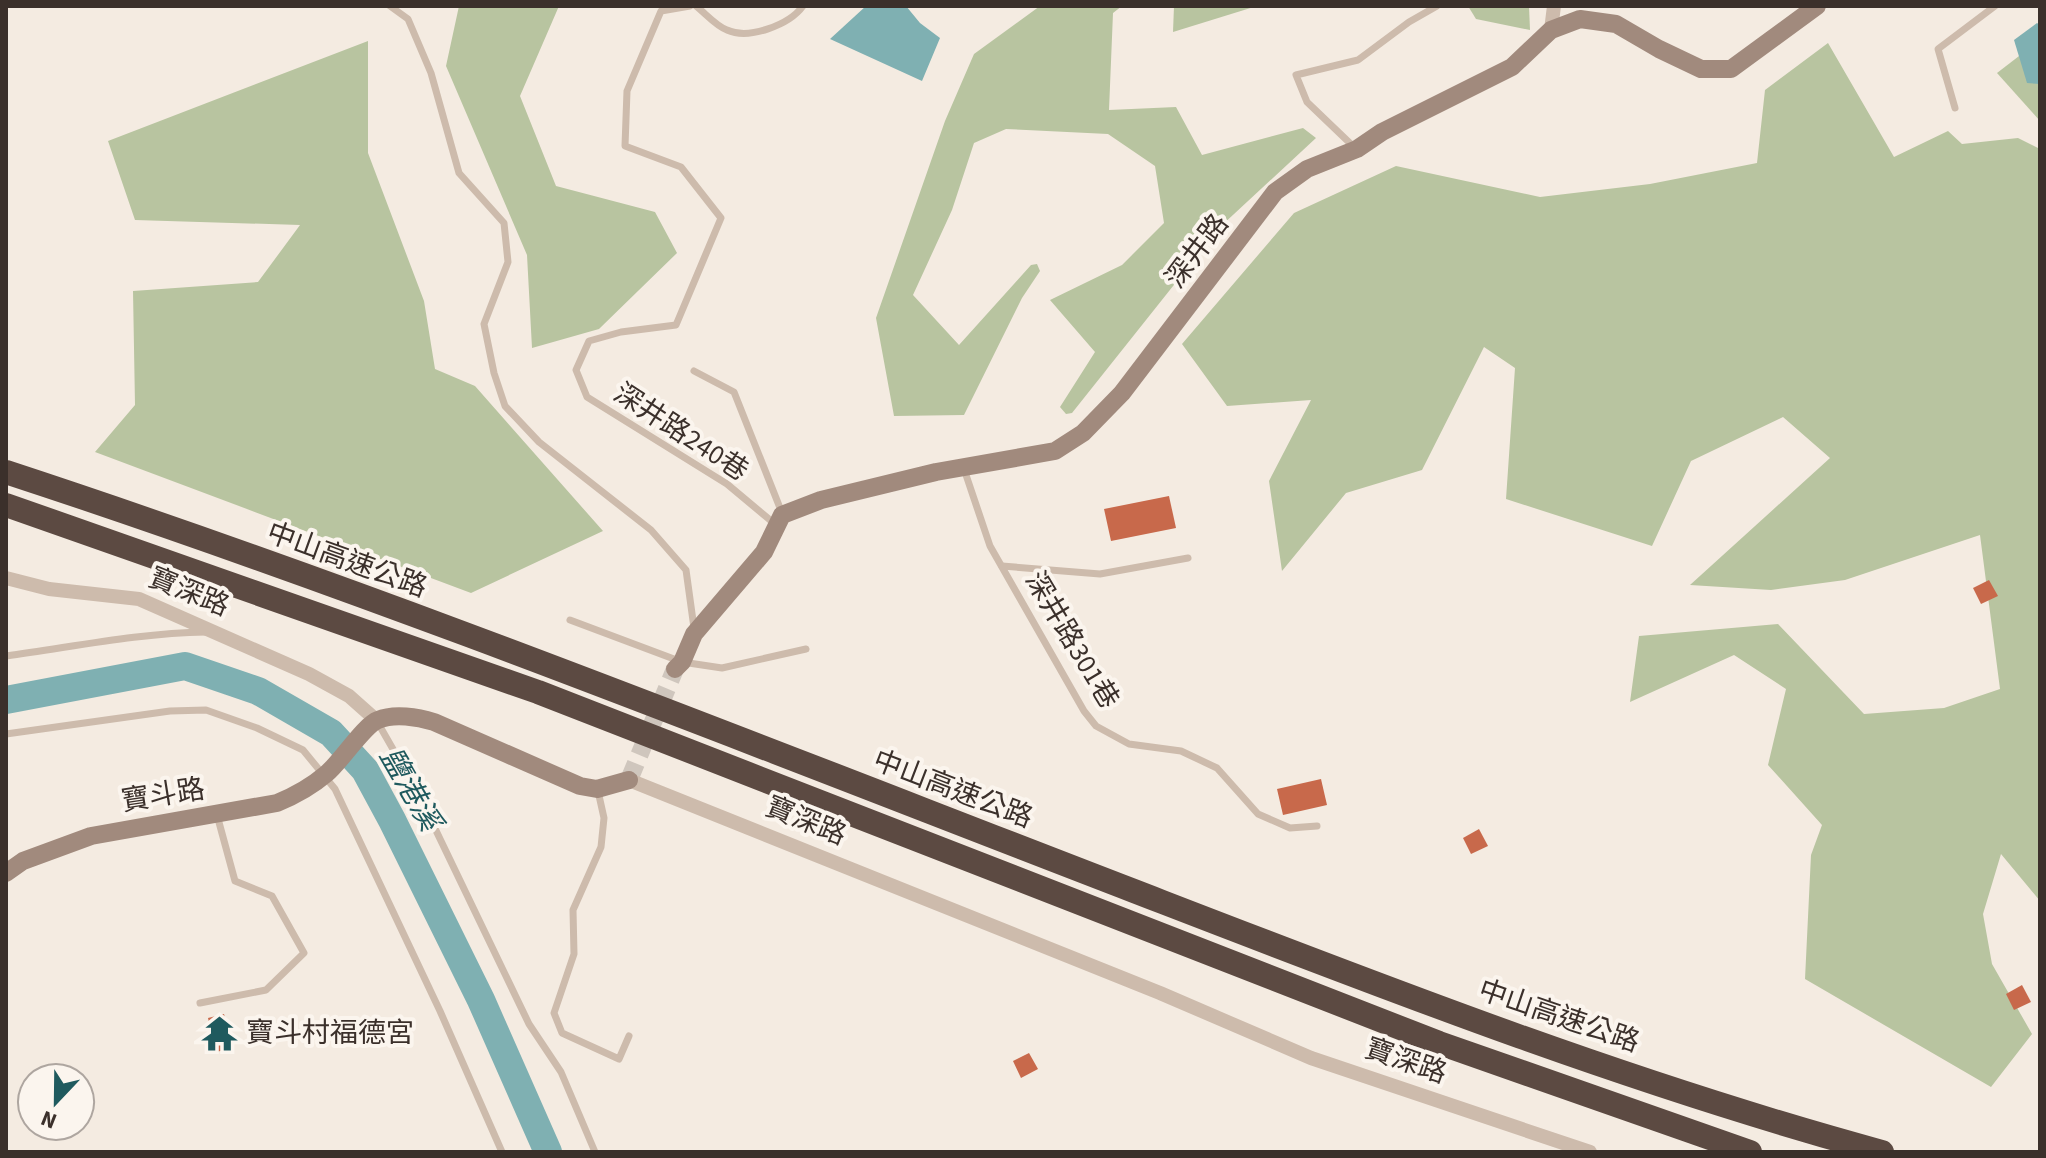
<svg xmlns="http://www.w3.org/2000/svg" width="2046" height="1158" font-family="'Source Sans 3','Noto Sans TC',sans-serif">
<rect width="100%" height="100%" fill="#f4ebe1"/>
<g fill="#b8c4a0">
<polygon points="459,6 559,6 520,96 556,186 655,212 677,253 599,329 532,348 527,255 446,66"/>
<polygon points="1040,6 1122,6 1113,13 1109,110 1176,107 1202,155 1303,128 1316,138 1220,227 1072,413 1066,414 1060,407 1095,352 1050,300 1122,265 1164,223 1155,166 1108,134 1006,129 974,143 952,210 913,295 959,345 1031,265 1037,264 1040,271 1022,298 964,415 894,416 876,318 945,121 974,54"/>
<polygon points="1174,6 1257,6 1173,32"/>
<polygon points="1468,6 1529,6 1530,30 1476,19"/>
<polygon points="2040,40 2040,121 1997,73"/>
<polygon points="368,41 368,153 424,301 435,369 475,386 603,531 471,593 95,452 135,405 133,291 258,282 300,225 135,220 108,141"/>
<polygon points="1828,43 1894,157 1948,131 1962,144 2018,138 2040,149 2040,901 2001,854 1983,914 1992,964 2032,1034 1991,1087 1805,979 1811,855 1822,825 1768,765 1786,689 1734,655 1630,702 1639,636 1778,624 1864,714 1944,708 2000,689 1980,535 1845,580 1771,590 1690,585 1830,458 1783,417 1691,461 1652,546 1506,499 1515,368 1484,347 1422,470 1346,493 1282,571 1269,481 1311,400 1227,406 1182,344 1294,213 1396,166 1540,197 1650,184 1757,163 1765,90"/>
</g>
<g fill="#7fb0b2">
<polygon points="866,6 906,6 920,23 940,38 922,81 830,39"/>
<polygon points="2037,23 2040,25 2040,84 2027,83 2014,40"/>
</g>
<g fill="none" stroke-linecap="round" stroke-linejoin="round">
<polyline stroke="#7fb0b2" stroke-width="28" points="6,700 185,666 258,691 331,733 365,770 392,820 481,1000 548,1152"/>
</g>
<g fill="#c8694b">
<polygon points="1169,496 1176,528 1111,541 1104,509"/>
<polygon points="1989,580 1998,596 1981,604 1973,588"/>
<polygon points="1321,779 1327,805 1283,815 1277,789"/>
<polygon points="1479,829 1488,846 1471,854 1463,838"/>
<polygon points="2022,985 2031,1002 2014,1010 2006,994"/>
<polygon points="224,1014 233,1048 216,1052 208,1018"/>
<polygon points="1029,1053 1038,1069 1021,1078 1013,1061"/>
</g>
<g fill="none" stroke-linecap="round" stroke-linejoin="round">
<polyline stroke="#cfc6bd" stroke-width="18" stroke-dasharray="18 9" stroke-linecap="butt" points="629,780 675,669"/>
<g stroke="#cdbbac" stroke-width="7">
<polyline points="390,6 408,19 431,73 459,173 504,223 508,262 484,324 494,373 505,406 539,442 651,530 686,570 694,628"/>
<polyline points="690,6 661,11 627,91 625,146 681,167 721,218 676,325 621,332 589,341 576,370 587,397 727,484 776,525"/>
<path d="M696 6C705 13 716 26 727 30 749 40 789 25 803 6"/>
<polyline points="1955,108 1938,49 1995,6"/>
<polyline points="1355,148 1307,102 1296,75 1358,60 1409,22 1437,6"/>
<polyline points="694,371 734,392 782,513"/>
<polyline points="964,469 990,546 1084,711 1096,726 1129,744 1181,751 1217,768 1258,814 1290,828 1317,826"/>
<polyline points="1002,566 1100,574 1188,558"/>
<polyline points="570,620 682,662 722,668 806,649"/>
<path d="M6 656C73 647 138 633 206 632"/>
<polyline points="378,723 417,791 529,1024 561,1072 595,1152"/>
<polyline points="6,734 170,711 206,710 257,728 303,750 335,789 440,1011 502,1152"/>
<polyline points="598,791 604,818 601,847 573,910 574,954 554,1013 562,1033 619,1059 629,1036"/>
<polyline points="200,1003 266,990 304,953 272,896 235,881 217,815"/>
</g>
<g stroke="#cdbbac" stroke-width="14">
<polyline points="1551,30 1554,6"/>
<polyline points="6,578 49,589 139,599 309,674 349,696 376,720"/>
<polyline points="629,780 1160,993 1311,1058 1590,1152"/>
</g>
<g stroke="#a18a7d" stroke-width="18">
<polyline points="675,669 682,662 694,634 764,552 782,515 821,500 936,472 1055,451 1083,433 1122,393 1275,192 1307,169 1357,149 1382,132 1512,67 1551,30 1580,19 1616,24 1659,49 1701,69 1731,69 1817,6"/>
<path d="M6 873 23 861 91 836 277 803C294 796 312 786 326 774 340 763 364 725 378 720 394 713 418 717 434 722L580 786 597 789 629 780"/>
</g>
<g stroke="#5c4a42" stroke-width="24">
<path d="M6 472C387 597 760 747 1134 891 1380 986 1628 1083 1882 1152"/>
<polyline points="6,505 538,692 1439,1043 1750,1152"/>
</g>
</g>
<defs>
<symbol id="temple-bare" viewBox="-9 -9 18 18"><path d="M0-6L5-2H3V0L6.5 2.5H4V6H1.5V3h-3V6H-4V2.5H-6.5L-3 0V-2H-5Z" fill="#1f5a5e" stroke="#fbf5ee" stroke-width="2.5" paint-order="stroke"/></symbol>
</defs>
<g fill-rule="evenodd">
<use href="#temple-bare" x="194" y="1008" width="51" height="51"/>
</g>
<g text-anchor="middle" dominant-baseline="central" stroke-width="8" stroke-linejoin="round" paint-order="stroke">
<g font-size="28" fill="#3b302b" stroke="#fbf5ee">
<text transform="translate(1197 251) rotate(-53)">深井路</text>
<text transform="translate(681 432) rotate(33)">深井路240巷</text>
<text transform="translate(347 560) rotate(20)">中山高速公路</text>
<text transform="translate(189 592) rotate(22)">寶深路</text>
<text transform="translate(1072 640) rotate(59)">深井路301巷</text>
<text transform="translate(953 789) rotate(21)">中山高速公路</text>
<text transform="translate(163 795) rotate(-9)">寶斗路</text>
<text transform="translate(806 821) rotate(22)">寶深路</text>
<text transform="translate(1559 1016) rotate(19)">中山高速公路</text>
<text transform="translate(1406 1061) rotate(19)">寶深路</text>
</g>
<g font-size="28" fill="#3b302b" stroke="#fbf5ee" text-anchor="start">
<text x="246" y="1033">寶斗村福德宮</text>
</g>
<g font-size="30" font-style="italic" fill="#1f5a5e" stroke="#fbf5ee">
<text transform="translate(410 789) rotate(60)">鹽港溪</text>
</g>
</g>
<rect width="2046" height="1158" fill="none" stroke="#3b302b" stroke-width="16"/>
<g transform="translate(56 1102) rotate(202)"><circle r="38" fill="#fbf5ee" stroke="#aea6a0" stroke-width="2"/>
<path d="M0-6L14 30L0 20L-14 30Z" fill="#1f5a5e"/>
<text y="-12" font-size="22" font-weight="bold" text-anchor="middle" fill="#3b302b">N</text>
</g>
</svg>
